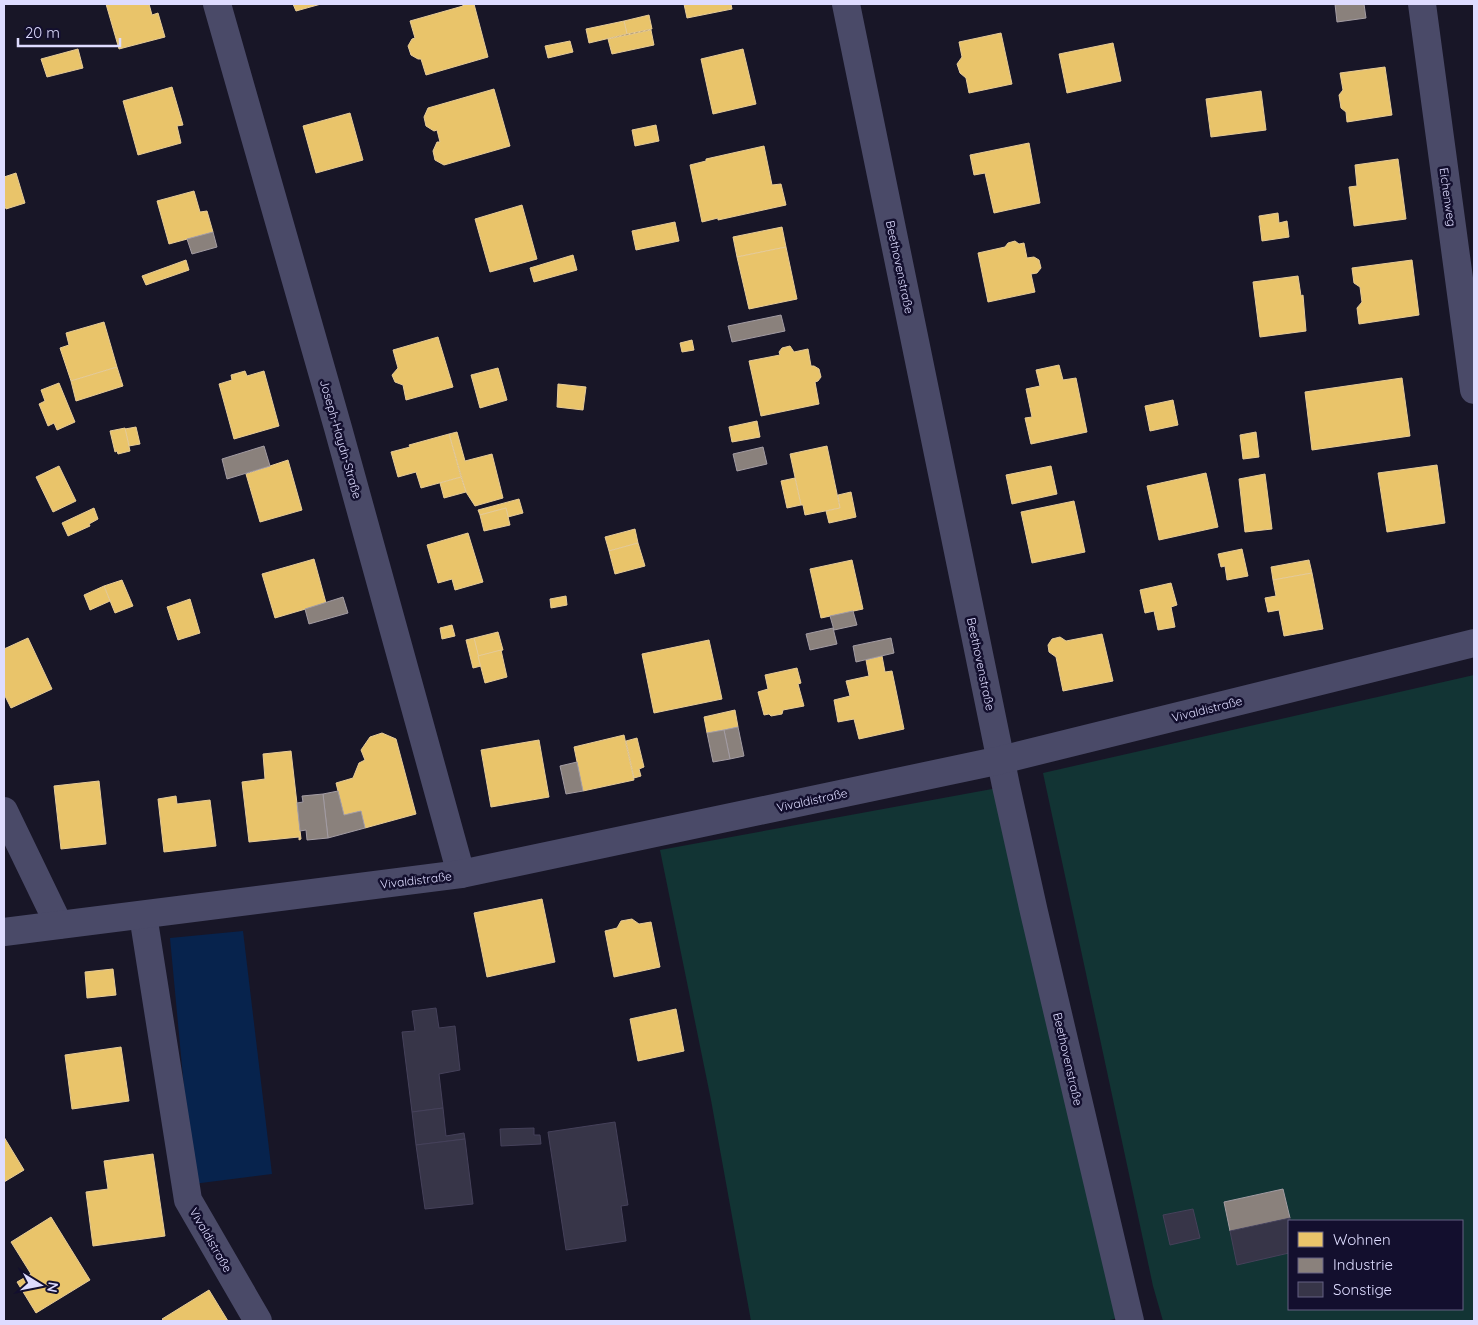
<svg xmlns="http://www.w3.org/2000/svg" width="1478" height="1325" font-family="Quicksand,sans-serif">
<rect width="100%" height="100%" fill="#181627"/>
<g fill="#123434" fill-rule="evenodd">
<path d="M1474 675V1321H1163L1153 1286 1043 773ZM1289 1221H1462V1309H1289Z"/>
<polygon points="1003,787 1118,1318 1106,1321 751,1321 711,1100 660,850"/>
</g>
<polygon fill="#07234d" points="243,931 272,1174 193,1184 170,938"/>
<g fill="#e9c46a" stroke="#e6cb97">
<polygon points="106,4 149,4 152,15 158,13 165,37 119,49"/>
<polygon points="293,4 321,4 296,11"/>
<polygon points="463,4 474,4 488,57 426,75 421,59 418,59 411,55 408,46 412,39 415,38 410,21 463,6"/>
<polygon points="684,4 731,4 732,9 687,18"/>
<polygon points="649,15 652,29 627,34 624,21"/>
<polygon points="624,21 627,34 589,43 586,29"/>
<polygon points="651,30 654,45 612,54 608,39"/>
<polygon points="1001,33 1012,84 969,93 966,78 960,73 957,64 962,57 959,42"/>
<polygon points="570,41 573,52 548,58 545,46"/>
<polygon points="1113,43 1121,81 1067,93 1059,54"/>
<polygon points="78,49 83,68 47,77 41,59"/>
<polygon points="743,49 756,104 713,114 701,59"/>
<polygon points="1385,67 1392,115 1347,122 1346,112 1341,108 1339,95 1343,90 1340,73"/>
<polygon points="172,87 183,125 177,126 181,143 138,155 123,101"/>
<polygon points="494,89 510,146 444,165 435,160 433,151 437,142 440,142 437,130 434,131 426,126 424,117 428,108"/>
<polygon points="1261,91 1266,130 1211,137 1206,99"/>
<polygon points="350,113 363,160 316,173 303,126"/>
<polygon points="656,125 659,141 635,146 632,130"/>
<polygon points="1029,143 1040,203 994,213 985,173 974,175 970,155"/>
<polygon points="764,146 772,185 781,184 786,205 718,220 718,218 702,222 690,165 706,161 706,159"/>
<polygon points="1398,159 1406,219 1354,226 1349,187 1357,186 1355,165"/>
<polygon points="16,173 25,203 6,209 4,203 4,177"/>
<polygon points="194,191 200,212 207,211 213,232 169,244 157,201"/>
<polygon points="522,205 537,259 490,272 475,219"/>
<polygon points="1278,213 1279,223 1287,221 1289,237 1262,241 1259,216"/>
<polygon points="675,222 679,241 636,250 632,231"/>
<polygon points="782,227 786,247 737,257 733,237"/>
<polygon points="1015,241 1019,244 1024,243 1027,258 1034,257 1039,260 1041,268 1037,273 1031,274 1035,292 988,302 978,253 1005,247 1008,243"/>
<polygon points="786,247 797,299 749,309 737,257"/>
<polygon points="573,255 577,270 534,282 530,268"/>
<polygon points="186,260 189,270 146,285 142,276"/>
<polygon points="1412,260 1419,315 1359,324 1357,308 1362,302 1360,287 1354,283 1352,268"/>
<polygon points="1298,276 1301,296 1303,295 1306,331 1260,337 1253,282"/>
<polygon points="104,322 117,367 71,381 60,348 69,345 66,333"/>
<polygon points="438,337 453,387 406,400 403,385 395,382 392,375 398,368 393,350"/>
<polygon points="692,340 694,350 682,352 680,343"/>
<polygon points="790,346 794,352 808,349 811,366 814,366 819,369 821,377 818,381 815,382 819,404 761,416 749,361 780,355 779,352 782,348"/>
<polygon points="1059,365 1063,380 1076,378 1087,432 1031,444 1025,418 1032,417 1026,389 1040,386 1036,370"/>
<polygon points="117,367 123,386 76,401 71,381"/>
<polygon points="498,368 507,400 480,408 471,375"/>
<polygon points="245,371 247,376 264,371 279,426 234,439 219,384 232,380 231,375"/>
<polygon points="1402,378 1410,436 1312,450 1305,392"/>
<polygon points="59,383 75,422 57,430 54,423 48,426 39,404 45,401 41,390"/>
<polygon points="558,384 586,387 583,410 557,407"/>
<polygon points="1173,400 1178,425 1150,431 1145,406"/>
<polygon points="757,421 760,437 732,442 729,427"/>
<polygon points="136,427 140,444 129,446 125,429"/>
<polygon points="125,428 130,451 118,454 117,451 115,452 110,431"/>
<polygon points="457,432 465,461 492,454 503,498 475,506 466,492 449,434"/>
<polygon points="1256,432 1259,457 1243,459 1240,435"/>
<polygon points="449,434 461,477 421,488 416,472 398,477 391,452 410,447 409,445"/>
<polygon points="827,446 840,508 805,515 803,505 801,505 790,454"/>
<polygon points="288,460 302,510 260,522 246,474"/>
<polygon points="1437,465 1445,523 1387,532 1378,473"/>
<polygon points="59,466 76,501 53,512 36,477"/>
<polygon points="1051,466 1057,494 1012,504 1006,475"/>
<polygon points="1206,473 1218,527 1159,540 1147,486"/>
<polygon points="1265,474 1272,529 1245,532 1239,479"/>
<polygon points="461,477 466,492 444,498 440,483"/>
<polygon points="795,478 801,505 787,508 781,481"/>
<polygon points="851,492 856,517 829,523 826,511 840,508 838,495"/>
<polygon points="519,499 523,513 508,517 506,508 480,515 478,510"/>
<polygon points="1074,501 1085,552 1032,563 1021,512"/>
<polygon points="94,508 98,519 89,524 90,526 68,536 62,523"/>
<polygon points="506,508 510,525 484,531 480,515"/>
<polygon points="635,529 638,543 609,551 605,537"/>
<polygon points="468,533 483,582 455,590 452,579 438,583 427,545"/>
<polygon points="638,543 645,566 615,574 609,551"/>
<polygon points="1242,549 1248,576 1227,580 1225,566 1221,567 1218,554"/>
<polygon points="314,559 326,603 275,618 262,574"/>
<polygon points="852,560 863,609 821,618 810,569"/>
<polygon points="1309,560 1312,573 1273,580 1271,567"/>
<polygon points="1312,573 1323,629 1284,636 1279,610 1268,612 1265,598 1276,596 1273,580"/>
<polygon points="122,580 133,606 115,613 104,586"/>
<polygon points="1171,583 1177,605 1171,607 1175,627 1158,630 1154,611 1145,613 1140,590"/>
<polygon points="104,586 110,601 90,610 84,595"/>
<polygon points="566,596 567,605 551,608 550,599"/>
<polygon points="190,599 200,633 178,640 167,607"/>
<polygon points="452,625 455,636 442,639 440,628"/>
<polygon points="498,632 503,650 478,656 474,638"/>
<polygon points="1102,634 1113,681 1063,691 1056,657 1049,652 1048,645 1052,639 1060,637 1066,641"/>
<polygon points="28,638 52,689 11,708 4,694 4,649"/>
<polygon points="474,638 481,666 473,668 466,640"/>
<polygon points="709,640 722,699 654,713 642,654"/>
<polygon points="501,650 507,677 485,683 478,656"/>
<polygon points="882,656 885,672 892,671 904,729 859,739 854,719 838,722 834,700 850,696 846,681 869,676 866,660"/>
<polygon points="797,668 801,683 798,684 804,706 783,710 782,714 771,716 769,714 764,715 758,692 768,689 765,675"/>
<polygon points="735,710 738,727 707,733 704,717"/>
<polygon points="382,733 396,739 416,814 365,828 361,811 344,815 336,783 353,778 359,763 365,760 361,750 370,737"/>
<polygon points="624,735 634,780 583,791 574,747"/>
<polygon points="637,738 644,767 639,769 641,776 634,778 626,741"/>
<polygon points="539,740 549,797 491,807 481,750"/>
<polygon points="291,751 301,839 299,840 299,837 249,842 242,782 265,779 263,754"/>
<polygon points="99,781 106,844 61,849 54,786"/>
<polygon points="176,796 177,804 210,800 216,846 164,852 158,799"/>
<polygon points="542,899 555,962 487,977 474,913"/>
<polygon points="632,919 639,924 651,922 660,967 614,977 605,931 617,928 621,921"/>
<polygon points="113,969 116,995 87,998 85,972"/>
<polygon points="676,1009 684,1051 638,1061 630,1019"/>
<polygon points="121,1047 129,1101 72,1109 65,1055"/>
<polygon points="4,1137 24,1170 4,1182"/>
<polygon points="153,1154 165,1236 93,1246 86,1192 108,1189 104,1161"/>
<polygon points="51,1217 90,1280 36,1313 17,1282 31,1274 11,1242"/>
<polygon points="209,1290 228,1321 164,1321 162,1319"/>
</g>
<g fill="#8a817c" stroke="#a39ca3">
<polygon points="1335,4 1364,4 1366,18 1337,22"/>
<polygon points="213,232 217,247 192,254 187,239"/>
<polygon points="781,315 785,331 732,342 728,326"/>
<polygon points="264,446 270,466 227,479 222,459"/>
<polygon points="763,447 767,464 737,471 733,454"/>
<polygon points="343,597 348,613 309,624 305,609"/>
<polygon points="853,611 857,625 834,630 830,616"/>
<polygon points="833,628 837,644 810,650 806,634"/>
<polygon points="891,638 894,653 856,662 853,646"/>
<polygon points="738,727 744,756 730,759 724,730"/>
<polygon points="724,730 730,759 713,762 707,733"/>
<polygon points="577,762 583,791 566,794 560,766"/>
<polygon points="338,791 344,815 361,811 365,828 328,838 323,794"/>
<polygon points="323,794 328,838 307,840 306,830 300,831 297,803 303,802 302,796"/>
<polygon points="1283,1189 1290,1218 1230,1231 1224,1202"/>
</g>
<g fill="#373548" stroke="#45415a">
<polygon points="436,1008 439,1028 455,1026 460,1070 439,1074 443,1108 412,1112 402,1032 415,1031 412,1011"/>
<polygon points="443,1108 446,1136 464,1133 465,1139 416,1145 412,1112"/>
<polygon points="615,1122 628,1205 621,1206 626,1241 566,1250 548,1132"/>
<polygon points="534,1128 534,1135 540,1135 541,1144 501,1146 500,1129"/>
<polygon points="465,1139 473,1204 425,1209 416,1145"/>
<polygon points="1193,1209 1200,1238 1170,1245 1163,1215"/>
<polygon points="1290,1218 1289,1253 1237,1265 1230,1231"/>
</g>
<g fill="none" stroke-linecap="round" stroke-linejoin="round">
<g stroke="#4a4a68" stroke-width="28">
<polyline points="217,4 338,428 461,874"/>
<polyline points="846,4 1006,786 1034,912 1130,1321"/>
<polyline points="1422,4 1474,390"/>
<polyline points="4,811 59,925"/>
<polyline points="143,915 188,1200 258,1321"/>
<polyline points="4,932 461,874 1001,760 1474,643"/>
</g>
</g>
<g text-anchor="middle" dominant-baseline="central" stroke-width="5" stroke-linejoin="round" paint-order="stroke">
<g font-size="12" fill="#dedcff" stroke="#130f2e">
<text transform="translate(1448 197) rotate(82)">Eichenweg</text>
<text transform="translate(900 267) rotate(78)">Beethovenstraße</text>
<text transform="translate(341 439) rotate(74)">Joseph-Haydn-Straße</text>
<text transform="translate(981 664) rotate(78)">Beethovenstraße</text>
<text transform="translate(1207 709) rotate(-14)">Vivaldistraße</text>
<text transform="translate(812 800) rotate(-12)">Vivaldistraße</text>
<text transform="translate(416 880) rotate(-7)">Vivaldistraße</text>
<text transform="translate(1068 1059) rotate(77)">Beethovenstraße</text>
<text transform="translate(211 1240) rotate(60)">Vivaldistraße</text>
</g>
</g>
<rect width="1478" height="1325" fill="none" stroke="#dedcff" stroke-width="10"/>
<rect x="1288" y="1220" width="175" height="90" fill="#130f2e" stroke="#646182"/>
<rect x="1298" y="1232" width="25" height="15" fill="#e9c46a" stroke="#646182"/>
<text x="1333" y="1245" font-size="15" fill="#dedcff">Wohnen</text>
<rect x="1298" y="1258" width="25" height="15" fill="#8a817c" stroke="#646182"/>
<text x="1333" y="1270" font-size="15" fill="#dedcff">Industrie</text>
<rect x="1298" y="1282" width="25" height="15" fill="#373548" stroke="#646182"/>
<text x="1333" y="1295" font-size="15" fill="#dedcff">Sonstige</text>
<g transform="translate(40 1285) rotate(100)" stroke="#130f2e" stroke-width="4" paint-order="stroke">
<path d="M0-4L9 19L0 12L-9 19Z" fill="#dedcff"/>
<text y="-8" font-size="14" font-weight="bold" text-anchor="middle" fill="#dedcff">N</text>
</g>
<path d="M18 38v8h102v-8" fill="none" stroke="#dedcff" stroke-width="2.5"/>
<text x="25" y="38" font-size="15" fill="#dedcff" stroke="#130f2e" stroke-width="4" paint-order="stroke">20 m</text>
</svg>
